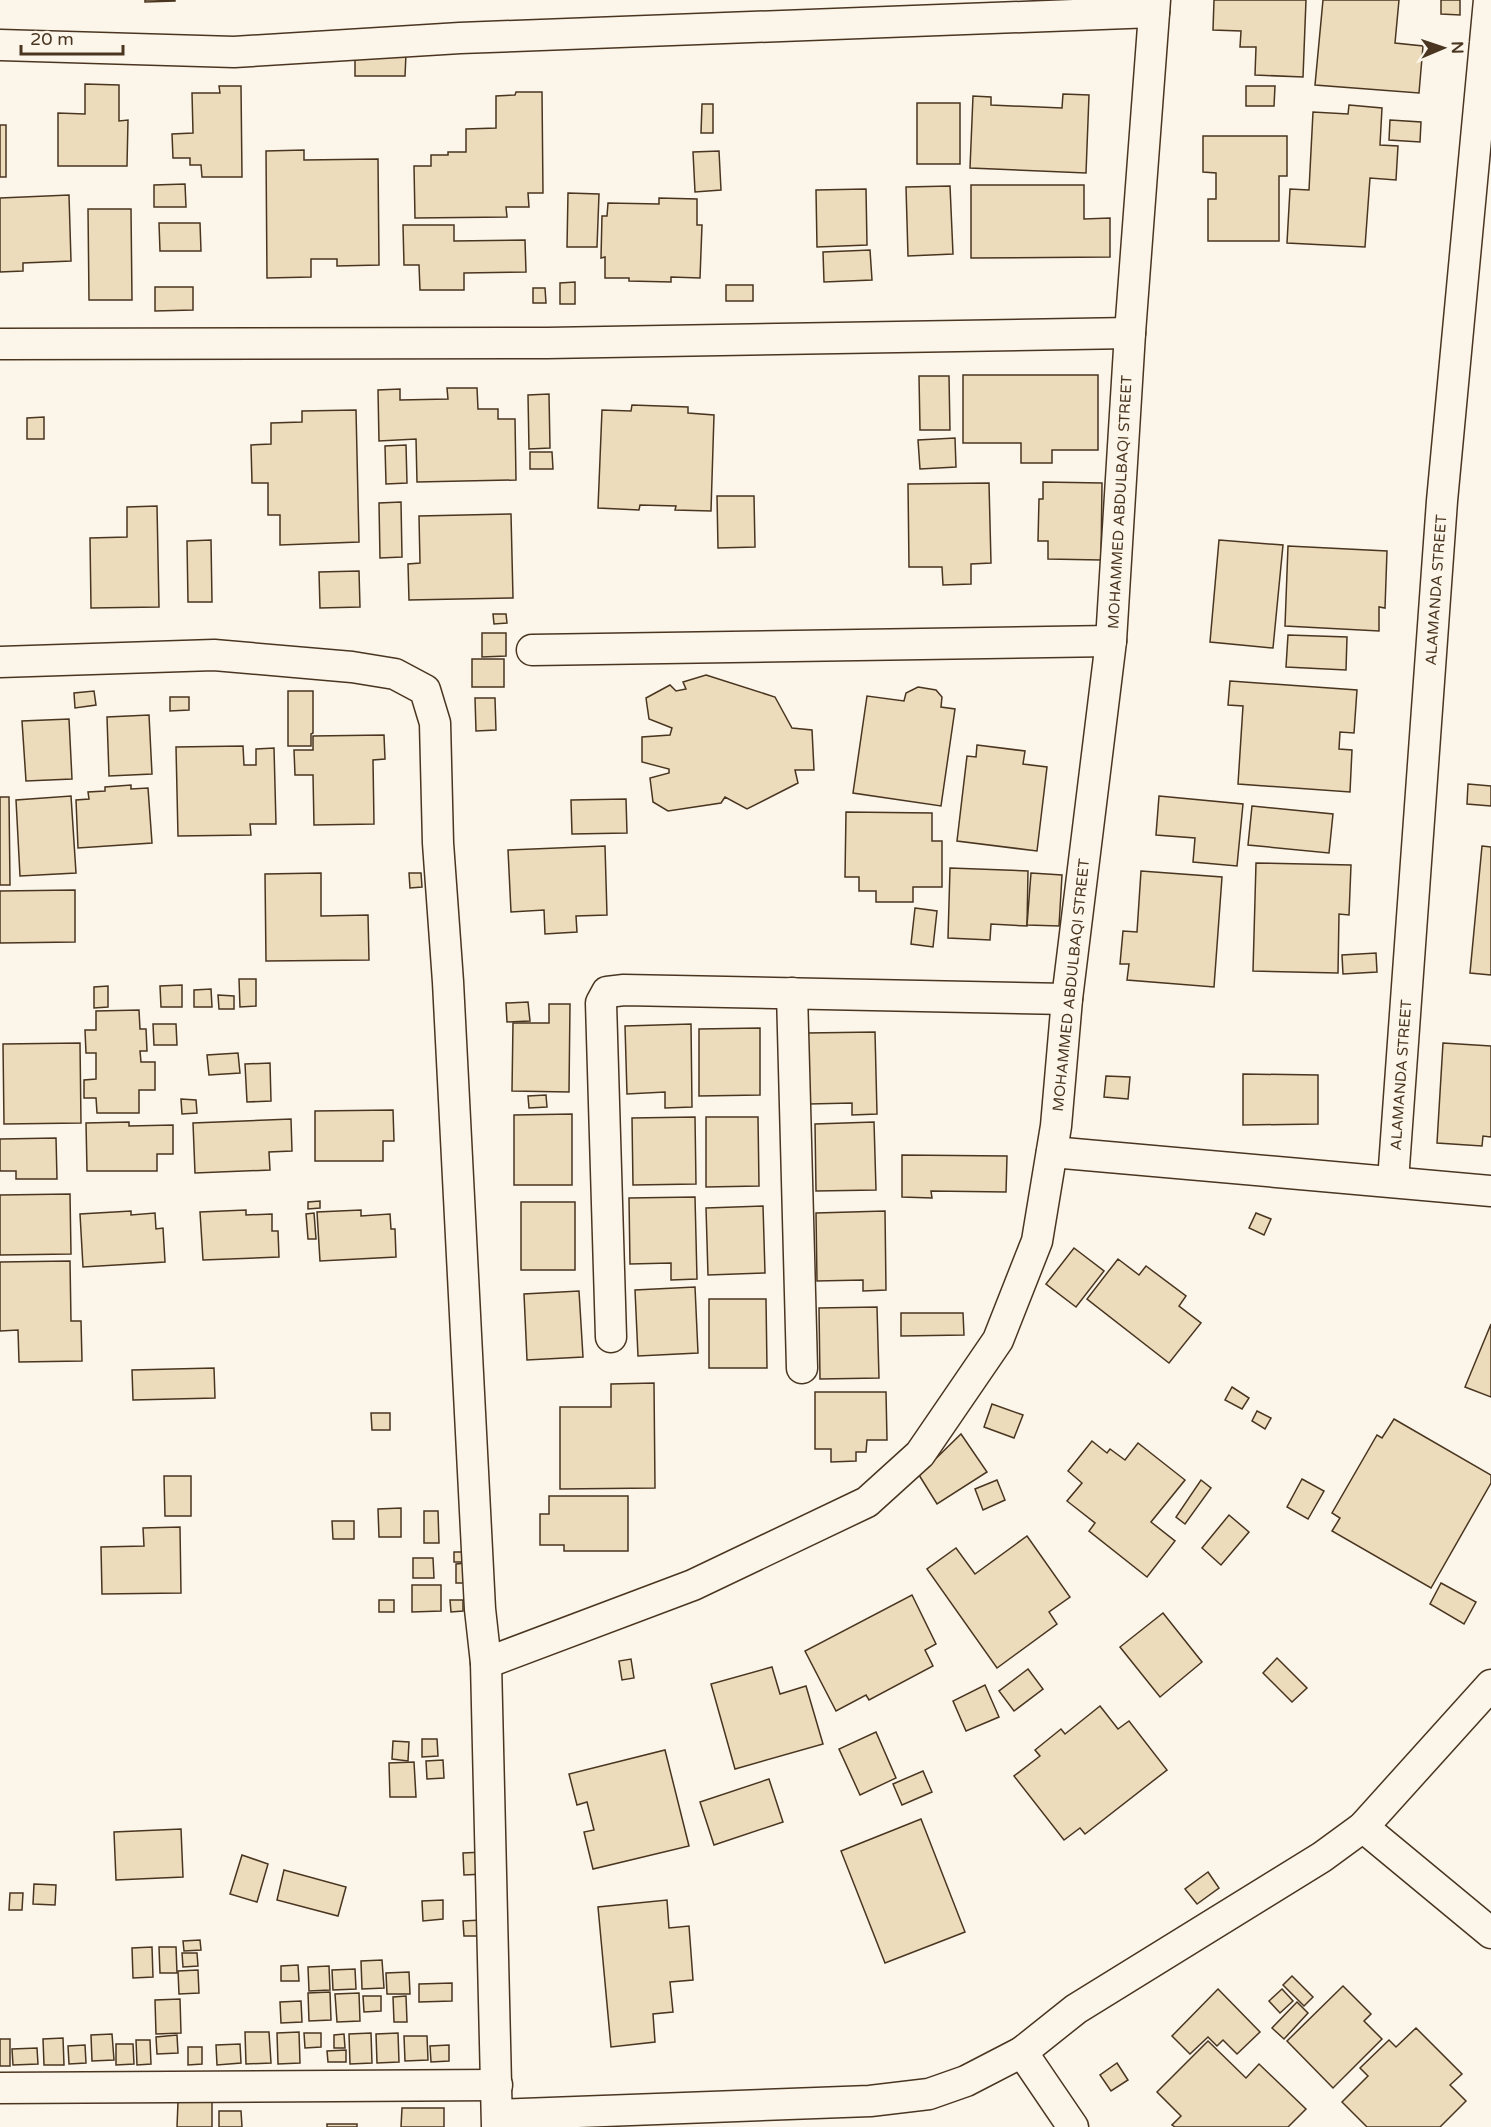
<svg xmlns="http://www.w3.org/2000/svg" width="1491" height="2127" font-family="'Varela Round',sans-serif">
<rect width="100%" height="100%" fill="#fbf6e9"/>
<g fill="#ecdcbc" stroke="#4a3520" stroke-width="1.5">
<polygon points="145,0 175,0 175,1 145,2"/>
<polygon points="1214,0 1306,0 1303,77 1255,75 1256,47 1240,47 1241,31 1213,30"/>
<polygon points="1323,0 1399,0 1395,43 1423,46 1419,93 1315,85"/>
<polygon points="1441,0 1460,0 1460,15 1441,14"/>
<polygon points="406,54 405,76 355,76 355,55"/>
<polygon points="85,84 119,85 119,121 128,120 127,166 58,166 58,113 85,114"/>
<polygon points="219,86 241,86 242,177 202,177 201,165 190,165 190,158 173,158 172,134 193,133 192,93 220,93"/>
<polygon points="1246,86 1275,86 1274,106 1246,106"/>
<polygon points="516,92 542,92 543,193 528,193 529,207 506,207 507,217 415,218 414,166 431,166 431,155 448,155 448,152 466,152 466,129 496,128 496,96 515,95"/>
<polygon points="1063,94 1089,95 1086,173 970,168 973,96 991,97 991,105 1062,108"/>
<rect x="917" y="103" width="43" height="61"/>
<polygon points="702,104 713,104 713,133 701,133"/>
<polygon points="1349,105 1382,108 1380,145 1398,146 1396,180 1370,178 1365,247 1287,243 1290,189 1309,190 1313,112 1348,114"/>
<polygon points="1390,120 1421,122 1420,142 1389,140"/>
<rect x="0" y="125" width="6" height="52"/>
<polygon points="1203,136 1287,136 1287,176 1279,176 1279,241 1208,241 1208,199 1216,199 1216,173 1203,172"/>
<polygon points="304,150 304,160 378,159 379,265 337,266 337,259 311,259 311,277 267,278 266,151"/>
<polygon points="719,151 721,190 695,192 693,152"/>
<polygon points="185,184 186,207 154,207 154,185"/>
<polygon points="971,185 1084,185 1084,219 1110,218 1110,257 971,258"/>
<polygon points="950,186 953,254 908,256 906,187"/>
<polygon points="866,189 867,245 817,247 816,190"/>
<polygon points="568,193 599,194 597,247 567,247"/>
<polygon points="69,195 71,261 23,263 23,271 0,272 0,198"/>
<polygon points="659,198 697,199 697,225 702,225 700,278 671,277 671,282 629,281 629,278 605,278 605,257 601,258 602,216 607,216 608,203 659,204"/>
<polygon points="88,209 131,209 132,300 89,300"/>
<polygon points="159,223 200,223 201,251 160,251"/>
<polygon points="403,225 454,225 454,241 525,240 526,272 464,273 464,290 420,290 419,265 404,265"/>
<polygon points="870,250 872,280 824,282 823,252"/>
<polygon points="575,282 575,304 560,304 560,283"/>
<rect x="726" y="285" width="27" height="16"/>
<polygon points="155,287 193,287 193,310 155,311"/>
<polygon points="533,288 545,288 546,303 533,303"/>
<polygon points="963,375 1098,375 1098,450 1052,450 1052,463 1021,463 1021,443 963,443"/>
<polygon points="919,376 949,376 950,430 920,430"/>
<polygon points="447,388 477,388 478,409 498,409 498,419 515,419 516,480 417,482 416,439 379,441 378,390 400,389 400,400 448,399"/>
<polygon points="549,394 550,448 529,449 528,395"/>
<polygon points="632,405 688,407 688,413 714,415 711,511 675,510 676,506 640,505 639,510 598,508 602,410 631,411"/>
<polygon points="356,410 359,542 280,545 280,515 268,515 268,483 252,483 251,445 271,444 271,423 302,422 302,411"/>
<polygon points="44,417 44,439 27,439 27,418"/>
<polygon points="955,438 956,467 920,469 918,440"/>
<polygon points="406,445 407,483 386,484 385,446"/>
<polygon points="530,452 552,452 553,469 530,469"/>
<polygon points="1043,482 1102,483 1101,560 1048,559 1048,541 1038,541 1039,499 1043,499"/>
<polygon points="989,483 991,563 971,564 971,584 943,585 942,567 909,567 908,484"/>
<polygon points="717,496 754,496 755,547 718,548"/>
<polygon points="401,502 402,557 380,558 379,503"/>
<polygon points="157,506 159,607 91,608 90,538 127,537 127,507"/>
<polygon points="511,514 513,598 409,600 408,564 420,563 419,516"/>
<polygon points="211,540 212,602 188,602 187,541"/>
<polygon points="1219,540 1283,545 1273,648 1210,642"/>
<polygon points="1288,546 1387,551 1385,608 1379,607 1379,631 1285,626"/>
<polygon points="359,571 360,607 320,608 319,572"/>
<polygon points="493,614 506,614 507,623 494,624"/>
<polygon points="482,633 506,633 506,656 482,657"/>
<polygon points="1288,635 1347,637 1346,670 1286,667"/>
<rect x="472" y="659" width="32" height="28"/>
<polygon points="706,675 775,697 792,728 812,730 814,770 795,770 798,783 747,809 725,797 721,803 668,811 653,802 650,778 669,773 669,769 642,762 642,737 670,735 672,728 649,719 646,698 670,685 676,691 686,689 683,682"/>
<polygon points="1230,681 1357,690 1354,733 1340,732 1339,749 1352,750 1350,792 1238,784 1243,706 1228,705"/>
<polygon points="918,687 936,690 942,697 941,707 955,709 941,806 853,793 867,696 904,701 906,693"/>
<polygon points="94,691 96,705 75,708 74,693"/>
<polygon points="288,691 313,691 313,733 311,734 311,746 288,746"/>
<polygon points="170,697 189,697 189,710 170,711"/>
<polygon points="475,698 495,698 496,730 476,731"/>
<polygon points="149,715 152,774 109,776 107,717"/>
<polygon points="69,719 72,779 26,781 22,721"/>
<polygon points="384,735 385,759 373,760 374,824 314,825 313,775 295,775 294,750 313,750 313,736"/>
<polygon points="977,745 1025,751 1023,764 1047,767 1037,851 957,841 967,756 976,757"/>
<polygon points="243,746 244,765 256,765 256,749 274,748 276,824 250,824 251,835 178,836 176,747"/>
<polygon points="1468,784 1491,786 1491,806 1467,804"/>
<polygon points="131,785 131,789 148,788 152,843 78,848 76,800 89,799 88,792 105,791 105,787"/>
<polygon points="71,796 76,873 20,876 16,800"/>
<polygon points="1159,796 1243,804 1237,866 1193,862 1195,838 1156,835"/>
<polygon points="0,797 9,797 10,885 0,885"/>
<polygon points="626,799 627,833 572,834 571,800"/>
<polygon points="1252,806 1333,814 1329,853 1248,845"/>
<polygon points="846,812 932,813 932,841 942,841 942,887 913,887 913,902 876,902 876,891 859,891 859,877 845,877"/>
<polygon points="605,846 607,915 576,916 577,932 545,934 544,910 511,912 508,850"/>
<polygon points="1482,846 1491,847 1491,975 1470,973"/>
<polygon points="1256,863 1351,865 1349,915 1339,914 1338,973 1253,971"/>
<polygon points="950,868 1028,871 1027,926 991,924 990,940 948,938"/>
<polygon points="1141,871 1222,877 1214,987 1127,980 1129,964 1120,964 1123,931 1137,932"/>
<polygon points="321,873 321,916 368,915 369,960 266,961 265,874"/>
<polygon points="409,873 421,873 422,887 410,888"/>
<polygon points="1031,873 1062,875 1059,926 1027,925"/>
<polygon points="75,890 75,942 0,943 0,891"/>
<polygon points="915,908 937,911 933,947 911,944"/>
<polygon points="1376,953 1377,972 1343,974 1342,955"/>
<polygon points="239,979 256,979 256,1006 240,1007"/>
<polygon points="182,985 182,1007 161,1007 160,986"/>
<polygon points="108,986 108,1007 94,1008 94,987"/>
<polygon points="211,989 212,1007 194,1007 194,990"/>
<polygon points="218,995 234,996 234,1009 219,1009"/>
<polygon points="528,1002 530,1021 507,1022 506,1003"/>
<polygon points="549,1004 570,1004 569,1092 512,1091 513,1023 549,1023"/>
<polygon points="139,1010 140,1029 146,1029 147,1051 140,1051 141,1062 155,1062 155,1090 139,1090 139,1113 97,1113 96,1098 84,1098 84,1080 96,1079 96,1053 86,1053 85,1030 96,1030 96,1011"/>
<polygon points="153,1024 176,1024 177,1045 154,1045"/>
<polygon points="691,1024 692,1107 665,1108 665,1092 627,1094 625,1026"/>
<polygon points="760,1028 760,1095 699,1096 699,1029"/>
<polygon points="875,1032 877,1114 852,1115 852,1103 809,1104 807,1033"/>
<polygon points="80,1043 81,1123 4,1124 3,1044"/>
<polygon points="1443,1043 1491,1046 1491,1137 1483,1136 1482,1146 1437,1143"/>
<polygon points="238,1053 240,1073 209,1075 207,1055"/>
<polygon points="270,1063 271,1101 247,1102 245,1064"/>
<polygon points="1243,1074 1318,1075 1318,1124 1243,1125"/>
<polygon points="1106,1076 1130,1077 1128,1099 1104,1097"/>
<polygon points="546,1095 547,1107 529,1108 528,1096"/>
<polygon points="181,1099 196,1100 197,1113 182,1114"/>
<polygon points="393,1110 394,1141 383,1141 383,1161 315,1161 315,1111"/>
<polygon points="572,1114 572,1185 514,1185 514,1115"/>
<polygon points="695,1117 696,1184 633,1185 632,1118"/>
<polygon points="706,1117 758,1117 759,1186 706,1187"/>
<polygon points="291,1119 292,1151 269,1152 270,1170 195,1173 193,1123"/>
<polygon points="129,1122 129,1126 173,1125 173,1154 157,1154 157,1171 87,1171 86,1123"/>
<polygon points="874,1122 876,1190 816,1191 815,1124"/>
<polygon points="56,1138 57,1179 16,1179 16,1171 0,1171 0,1139"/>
<polygon points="902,1155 1007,1156 1006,1192 931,1191 932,1198 902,1197"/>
<polygon points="70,1194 71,1254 0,1255 0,1195"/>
<polygon points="695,1197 697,1279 671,1280 671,1263 630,1264 629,1198"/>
<polygon points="320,1201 320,1208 308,1209 308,1202"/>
<rect x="521" y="1202" width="54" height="68"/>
<polygon points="763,1206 765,1273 708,1275 706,1208"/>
<polygon points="246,1210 246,1215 272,1214 272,1231 278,1231 279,1257 203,1260 200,1212"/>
<polygon points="361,1210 361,1216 390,1214 391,1229 395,1229 396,1257 320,1261 317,1212"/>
<polygon points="131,1211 131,1215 155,1213 156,1229 163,1228 165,1262 83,1267 80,1214"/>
<polygon points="885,1211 886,1290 863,1291 863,1280 817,1281 816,1213"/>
<polygon points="314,1213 316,1239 308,1239 306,1214"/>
<polygon points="1256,1213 1271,1219 1264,1235 1249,1228"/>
<polygon points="1074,1248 1104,1271 1076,1307 1046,1284"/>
<polygon points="1118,1259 1139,1275 1146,1266 1186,1296 1179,1306 1201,1323 1169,1363 1087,1299"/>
<polygon points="70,1261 71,1321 81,1321 82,1361 19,1362 18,1330 0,1331 0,1262"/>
<polygon points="695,1287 698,1353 638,1356 635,1290"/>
<polygon points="579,1291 583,1357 527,1360 524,1294"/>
<polygon points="709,1299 766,1299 767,1368 709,1368"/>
<polygon points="877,1307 879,1378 820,1379 819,1308"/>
<polygon points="901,1313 963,1313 964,1335 901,1336"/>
<polygon points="1491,1324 1491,1397 1465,1387"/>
<polygon points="214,1368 215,1398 133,1400 132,1370"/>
<polygon points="654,1383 655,1488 560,1489 560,1407 611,1407 611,1384"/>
<polygon points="1232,1387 1249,1398 1242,1409 1225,1400"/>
<polygon points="815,1392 886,1392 887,1440 867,1440 866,1452 856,1452 856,1461 831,1462 831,1449 815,1449"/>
<polygon points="992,1404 1023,1415 1014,1438 984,1427"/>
<polygon points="1257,1411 1271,1418 1265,1429 1252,1421"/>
<polygon points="371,1413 390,1413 390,1430 372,1430"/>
<polygon points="1394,1419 1491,1475 1491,1483 1431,1588 1332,1531 1340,1518 1332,1513 1377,1435 1382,1438"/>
<polygon points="961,1434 987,1472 937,1504 919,1475"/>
<polygon points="1092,1441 1107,1453 1110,1449 1125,1460 1138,1443 1185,1480 1151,1522 1175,1541 1147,1577 1089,1531 1095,1523 1067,1501 1082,1483 1068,1471"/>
<polygon points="164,1476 191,1476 191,1516 165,1516"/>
<polygon points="1302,1479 1324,1491 1308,1519 1287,1507"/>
<polygon points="997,1480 1005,1500 983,1510 975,1489"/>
<polygon points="1201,1480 1211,1488 1185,1524 1176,1517"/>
<polygon points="549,1496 628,1496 628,1551 564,1551 564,1545 540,1545 540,1514 549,1514"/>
<polygon points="401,1508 401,1537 379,1537 378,1509"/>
<polygon points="424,1511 438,1511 439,1543 424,1543"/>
<polygon points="1229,1515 1249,1532 1221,1565 1202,1548"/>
<polygon points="332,1521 354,1521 354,1539 333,1539"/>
<polygon points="180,1527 181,1593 102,1594 101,1547 144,1546 143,1528"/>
<polygon points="1027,1536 1070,1597 1049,1612 1057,1624 997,1668 927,1569 956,1548 975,1574"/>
<rect x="454" y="1552" width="11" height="10"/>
<polygon points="413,1558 433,1558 434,1578 413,1578"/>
<polygon points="466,1563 467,1583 456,1583 456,1564"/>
<polygon points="1441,1583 1476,1602 1464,1624 1430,1604"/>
<polygon points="412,1585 441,1585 441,1611 412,1612"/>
<polygon points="912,1595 936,1644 925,1650 933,1666 869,1700 866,1695 836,1711 805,1651"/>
<rect x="379" y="1600" width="15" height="12"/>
<polygon points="450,1600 463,1600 463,1611 451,1612"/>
<polygon points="1163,1613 1202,1662 1160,1697 1120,1647"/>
<polygon points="1277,1658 1307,1688 1292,1702 1263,1673"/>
<polygon points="631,1659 634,1678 622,1680 619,1661"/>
<polygon points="772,1667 780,1694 806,1686 823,1744 735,1769 711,1684"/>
<polygon points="1028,1669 1043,1689 1014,1711 999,1691"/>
<polygon points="985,1685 999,1717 966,1731 953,1701"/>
<polygon points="1100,1706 1118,1729 1129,1721 1167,1770 1085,1834 1080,1828 1064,1840 1014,1776 1040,1756 1035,1750 1061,1729 1065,1734"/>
<polygon points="876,1732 896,1778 860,1795 839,1749"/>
<polygon points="422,1739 437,1739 438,1756 422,1757"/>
<polygon points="393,1741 409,1742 408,1761 392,1759"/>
<polygon points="665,1750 689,1846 593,1869 584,1832 594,1830 587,1802 577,1805 569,1774"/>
<polygon points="443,1760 444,1778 427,1779 426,1761"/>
<polygon points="414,1762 416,1797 390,1797 389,1763"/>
<polygon points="923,1771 932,1792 902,1805 893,1784"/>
<polygon points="769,1779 783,1822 714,1845 700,1802"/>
<polygon points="921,1819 965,1932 885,1963 841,1851"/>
<polygon points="181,1829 183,1877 116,1880 114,1832"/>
<polygon points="484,1852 485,1874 464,1875 463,1853"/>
<polygon points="242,1855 268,1864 257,1902 230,1894"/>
<polygon points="284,1870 346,1887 338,1916 277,1900"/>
<polygon points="1208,1872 1219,1888 1197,1904 1185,1889"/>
<polygon points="34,1884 56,1885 55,1905 33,1904"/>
<polygon points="10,1893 23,1893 22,1910 9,1910"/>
<polygon points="443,1900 443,1919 423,1921 422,1901"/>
<polygon points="667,1900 669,1928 689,1926 693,1980 670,1982 673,2012 653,2014 655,2042 611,2047 598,1907"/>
<polygon points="481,1920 482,1936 464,1936 463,1921"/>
<polygon points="200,1940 201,1950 184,1951 183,1941"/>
<polygon points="152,1947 153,1977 133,1978 132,1948"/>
<polygon points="159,1947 176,1947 177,1973 160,1973"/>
<polygon points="182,1953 197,1953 198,1966 183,1967"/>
<polygon points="382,1960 384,1988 362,1989 361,1961"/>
<polygon points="298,1965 299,1981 281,1981 281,1966"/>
<polygon points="329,1966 330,1990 309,1991 308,1967"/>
<polygon points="355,1969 356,1989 333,1990 332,1970"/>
<polygon points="198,1970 199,1993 179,1994 178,1971"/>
<polygon points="409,1972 410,1994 387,1994 386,1973"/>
<polygon points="1292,1976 1313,1997 1304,2006 1283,1985"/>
<polygon points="452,1983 452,2001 419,2002 419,1984"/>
<polygon points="1343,1986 1371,2014 1364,2021 1382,2039 1333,2088 1287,2041"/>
<polygon points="1218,1989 1260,2032 1237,2054 1223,2040 1217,2046 1208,2037 1190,2054 1172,2036"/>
<polygon points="1282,1989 1293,2001 1280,2013 1269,2001"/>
<polygon points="330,1992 331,2020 309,2021 308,1993"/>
<polygon points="359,1993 360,2021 337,2022 335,1994"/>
<polygon points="363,1996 381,1996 381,2011 364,2012"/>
<polygon points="406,1996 407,2022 394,2022 393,1997"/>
<polygon points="180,1999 181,2033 156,2034 155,2000"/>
<polygon points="301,2001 302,2022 281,2023 280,2002"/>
<polygon points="1297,2002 1308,2013 1284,2039 1272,2028"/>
<polygon points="1416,2028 1462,2074 1450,2085 1466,2101 1440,2127 1367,2127 1342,2102 1368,2076 1360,2068 1389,2040 1396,2047"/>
<polygon points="245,2032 269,2032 271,2063 246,2064"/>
<polygon points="299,2032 300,2063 278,2064 277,2033"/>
<polygon points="304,2033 321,2033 321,2047 305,2048"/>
<polygon points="371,2033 372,2063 350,2064 349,2034"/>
<polygon points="398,2033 399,2062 377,2063 376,2034"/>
<polygon points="112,2034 114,2060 92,2061 91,2035"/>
<polygon points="344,2034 345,2048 334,2048 334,2035"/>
<polygon points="177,2035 178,2053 157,2054 156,2037"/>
<polygon points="404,2036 427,2036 428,2060 405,2061"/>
<polygon points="63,2038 64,2065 44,2065 43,2039"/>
<rect x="0" y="2039" width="10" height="27"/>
<polygon points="136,2040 150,2040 151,2064 137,2065"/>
<polygon points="1208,2041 1246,2078 1259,2064 1306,2109 1288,2127 1175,2127 1172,2125 1181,2116 1157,2092"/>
<polygon points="116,2044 133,2044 134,2064 116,2065"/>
<polygon points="240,2044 241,2063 217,2065 216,2045"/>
<polygon points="85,2045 86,2063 69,2064 68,2046"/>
<polygon points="449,2045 449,2061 431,2062 430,2046"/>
<polygon points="188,2047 202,2047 202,2064 188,2065"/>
<polygon points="37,2048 38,2064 13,2065 12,2049"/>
<polygon points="346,2050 346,2062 328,2062 327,2051"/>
<polygon points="1117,2063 1128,2080 1111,2091 1100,2075"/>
<polygon points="178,2102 212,2102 212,2127 177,2127"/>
<polygon points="402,2108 444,2108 444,2127 401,2127"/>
<polygon points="219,2111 241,2111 242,2127 219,2127"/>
<rect x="327" y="2124" width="30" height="3"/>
</g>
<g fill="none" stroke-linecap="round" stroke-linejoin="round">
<defs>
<g id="street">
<polyline points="0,45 234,52 460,38 1154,12"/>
<polyline points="0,344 547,343 1130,333"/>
<polyline points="532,650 1111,641"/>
<polyline points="0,662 214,655 352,667 395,674 425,690 435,723 438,843 448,982 480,1609 486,1663 497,2127"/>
<polyline points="792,993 802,1368"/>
<polyline points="1052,1152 1491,1191"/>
<polyline points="1393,1181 1442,501 1489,0"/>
<polyline points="611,1337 601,1003 607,992 624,990 1067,999"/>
<polyline points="486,1663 693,1585 867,1502 920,1454 998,1340 1037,1241 1056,1126 1067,999 1111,641 1130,333 1155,0"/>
<polyline points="1363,1827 1491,1933"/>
<polyline points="1022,2052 1073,2127"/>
<polyline points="0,2088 497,2085"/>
<polyline points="498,2115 870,2101 929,2094 966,2081 1022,2052 1076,2009 1322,1857 1363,1827 1491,1685"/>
</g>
</defs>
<use href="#street" stroke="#4a3520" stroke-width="33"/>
<use href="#street" stroke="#fbf6e9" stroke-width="30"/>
</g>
<g text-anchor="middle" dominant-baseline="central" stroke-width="4.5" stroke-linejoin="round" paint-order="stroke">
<g font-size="15" fill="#4a3520" stroke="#fbf6e9">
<text transform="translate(1120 502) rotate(-87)">MOHAMMED ABDULBAQI STREET</text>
<text transform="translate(1436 590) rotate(-86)">ALAMANDA STREET</text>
<text transform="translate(1071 985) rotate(-84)">MOHAMMED ABDULBAQI STREET</text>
<text transform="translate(1401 1075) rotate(-86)">ALAMANDA STREET</text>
</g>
</g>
<g transform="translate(1443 48) rotate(88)" stroke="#fbf6e9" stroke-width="4.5" paint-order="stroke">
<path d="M0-4.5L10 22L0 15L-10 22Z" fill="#4a3520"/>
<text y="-9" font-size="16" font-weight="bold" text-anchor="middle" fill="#4a3520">N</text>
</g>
<path d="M21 45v9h102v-9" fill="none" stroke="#4a3520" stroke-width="3"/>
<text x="30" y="45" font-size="18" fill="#4a3520" stroke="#fbf6e9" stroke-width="4.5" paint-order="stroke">20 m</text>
</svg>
